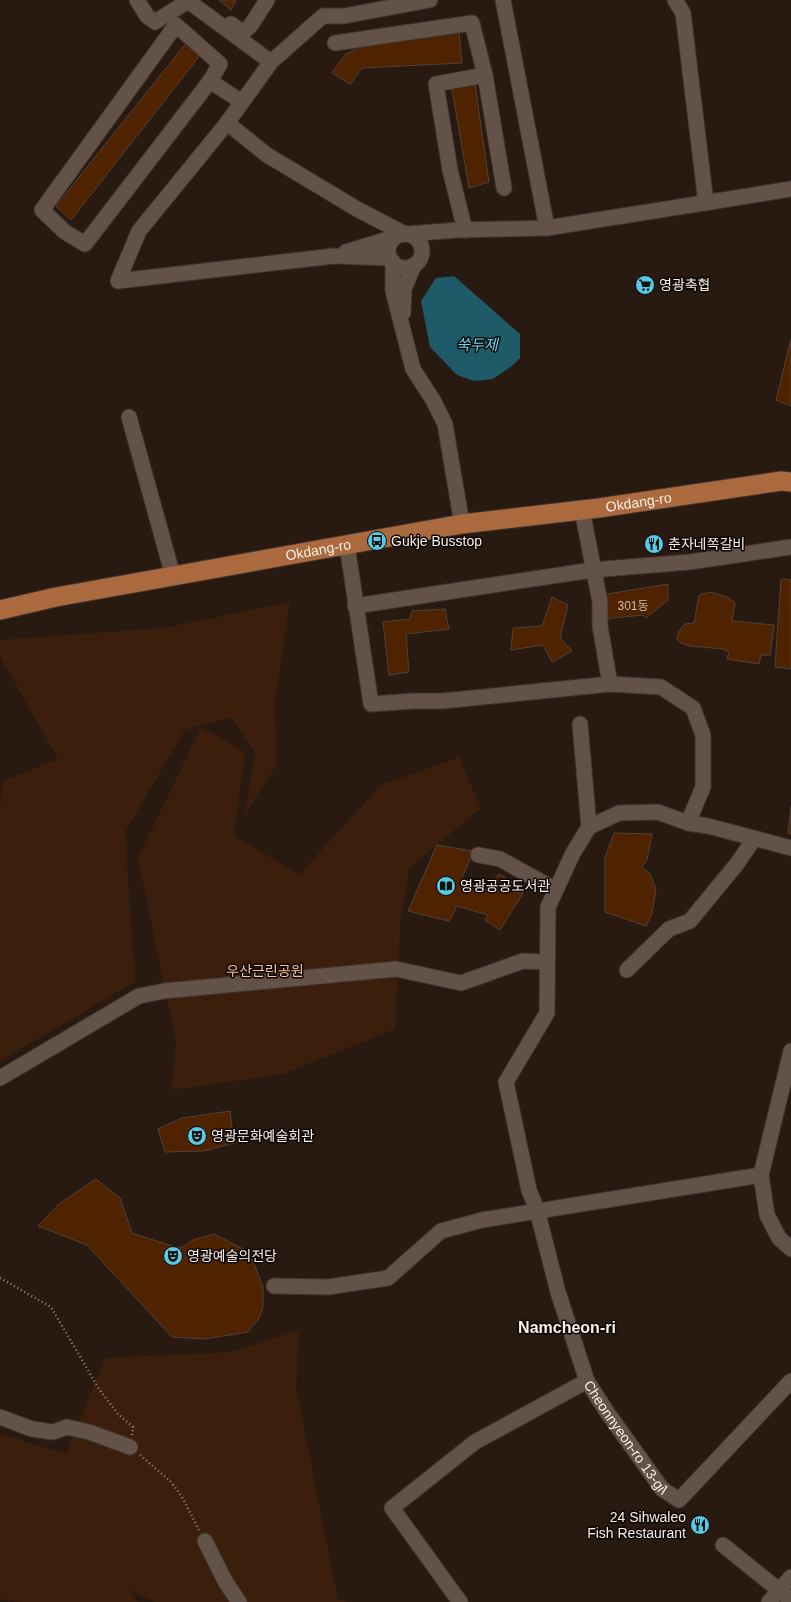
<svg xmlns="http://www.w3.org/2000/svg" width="791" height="1602" font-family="Arial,'Noto Sans KR',sans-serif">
<rect width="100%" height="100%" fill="#281a11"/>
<g fill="#3b1f0c">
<polygon points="290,602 275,701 276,766 245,815 255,753 232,717 185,730 125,832 135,982 0,1061 0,809 3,781 58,759 0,656 0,640 164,628"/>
<polygon points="201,727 245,752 234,835 299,875 381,785 459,757 481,808 409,868 401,917 395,1029 283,1074 172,1090 176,1042 138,858"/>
<polygon points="299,1330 296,1387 338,1599 349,1602 156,1602 129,1590 138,1602 20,1602 0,1599 0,1434 66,1454 105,1358 232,1352"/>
</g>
<polygon fill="#1e5a67" points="454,276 520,334 520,358 512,366 493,379 474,381 457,375 430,347 421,301 436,278"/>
<g fill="#4f2200" stroke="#524238">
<polygon points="219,0 236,0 231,10"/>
<polygon points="459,33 462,63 362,68 350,84 332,73 346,54 366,44"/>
<polygon points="187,42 201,54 71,220 56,206"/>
<polygon points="475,84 489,182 469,188 452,89"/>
<polygon points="791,339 791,406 776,400"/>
<polygon points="781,579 791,580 791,669 775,667"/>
<polygon points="668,584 668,600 646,618 643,615 603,619 607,594"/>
<polygon points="710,592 727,597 735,603 732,621 774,625 770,655 761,655 759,664 727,659 729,652 723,649 690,646 681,643 677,639 679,631 685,624 694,623 699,595"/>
<polygon points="552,597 568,605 560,638 572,651 552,662 543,645 511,650 513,628 542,626"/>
<polygon points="445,609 449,629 406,634 409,672 389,675 383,622 410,619 412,611"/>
<polygon points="791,806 791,834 788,833"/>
<polygon points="614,833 652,834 647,860 642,867 650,874 656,889 652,913 646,926 605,912 605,858"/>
<polygon points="437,845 473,851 460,883 485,890 499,874 525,890 500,930 485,920 488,915 457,906 449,921 408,911"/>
<polygon points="230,1111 234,1143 204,1151 165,1152 158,1129 182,1118"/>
<polygon points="96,1179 120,1198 132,1233 175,1247 181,1248 193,1240 214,1234 245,1250 253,1261 263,1287 263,1307 259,1318 248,1332 205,1339 172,1337 87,1245 38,1226 59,1204"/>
</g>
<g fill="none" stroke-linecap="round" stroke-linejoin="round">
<defs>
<g id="minor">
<polyline points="137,0 147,16 155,22 188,1 271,62"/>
<polyline points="503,0 547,228"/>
<polyline points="675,0 683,13 706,203"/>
<polyline points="231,24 243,33 251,25 267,0"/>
<polygon points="176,25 220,64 210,81 85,244 65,232 42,210"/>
<polyline points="335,43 472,23 485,75 504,188"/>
<polyline points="210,81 242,102"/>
<polyline points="227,123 267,155 357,209 405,234 459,230 547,228 791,189"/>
<polyline points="465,230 450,170 436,84 485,75"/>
<circle cx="405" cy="251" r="17"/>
<polyline points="346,252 395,237"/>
<polyline points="390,258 334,256 118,281 139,231 227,123 271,62 323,16 344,16 430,0"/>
<polyline points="393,262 393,291 413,369 433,400 445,424 462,524"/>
<polyline points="403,313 404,289 414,265"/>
<polyline points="129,417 173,576"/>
<polyline points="582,510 600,602 600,626 610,684"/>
<polyline points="347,545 371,704 414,701 443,701 610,684 661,687 693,708 703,735 703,787 688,823"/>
<polyline points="355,606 592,570 690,562 791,547"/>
<polyline points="580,724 589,827"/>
<path id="s1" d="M791 848 708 826 688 823 658 812 619 813 589 827 573 853 548 907 547 1013 506 1082 529 1190 537 1210 558 1292 587 1381 607 1412 662 1489 679 1500 791 1381"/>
<polyline points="478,855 500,859 556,890"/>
<polyline points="627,970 669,929 690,921 736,865 754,839"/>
<polyline points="791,1051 761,1175 767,1215 779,1238 791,1249"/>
<polyline points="0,1078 139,996 164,991 396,969 461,983 523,961 547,962"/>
<polyline points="274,1286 328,1287 388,1278 441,1231 482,1220 761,1175"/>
<polyline points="0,1417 32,1429 53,1432 67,1427 89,1432 130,1447"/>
<polyline points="205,1541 225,1581 239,1602"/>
<polyline points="723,1545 791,1600"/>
<polyline points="460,1602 392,1508 475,1442 587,1381"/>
<polyline points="769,1602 791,1577"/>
</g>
<g id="major">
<path id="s2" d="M0 610 56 597 462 524 599 508 781 481 791 482"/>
</g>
</defs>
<use href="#minor" stroke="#3f342f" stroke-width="17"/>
<use href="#major" stroke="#3f342f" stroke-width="21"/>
<g stroke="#988b84" stroke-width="2.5" stroke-dasharray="1 3" stroke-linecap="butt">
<polyline points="0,1278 51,1307 99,1389 118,1414 133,1427 132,1435"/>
<polyline points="140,1455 171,1482 182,1497 199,1530"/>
</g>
<use href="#minor" stroke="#635248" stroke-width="15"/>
<use href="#major" stroke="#aa6a3d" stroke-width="19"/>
</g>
<defs>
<symbol id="supermarket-disc" viewBox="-11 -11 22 22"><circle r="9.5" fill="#57c9e2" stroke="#0c0604"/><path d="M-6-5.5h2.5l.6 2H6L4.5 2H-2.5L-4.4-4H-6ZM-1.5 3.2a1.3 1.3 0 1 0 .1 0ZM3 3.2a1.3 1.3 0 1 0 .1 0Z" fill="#111"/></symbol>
<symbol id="bus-disc" viewBox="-11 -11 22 22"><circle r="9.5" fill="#57c9e2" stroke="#0c0604"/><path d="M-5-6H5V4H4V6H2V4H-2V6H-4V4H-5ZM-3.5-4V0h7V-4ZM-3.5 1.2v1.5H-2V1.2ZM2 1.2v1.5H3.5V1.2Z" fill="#111"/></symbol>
<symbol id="restaurant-disc" viewBox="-11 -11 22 22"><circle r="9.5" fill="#57c9e2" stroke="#0c0604"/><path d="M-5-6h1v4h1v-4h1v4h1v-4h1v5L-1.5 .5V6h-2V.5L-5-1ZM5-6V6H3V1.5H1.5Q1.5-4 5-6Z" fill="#111"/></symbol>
<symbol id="library-disc" viewBox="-11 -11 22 22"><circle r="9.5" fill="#57c9e2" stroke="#0c0604"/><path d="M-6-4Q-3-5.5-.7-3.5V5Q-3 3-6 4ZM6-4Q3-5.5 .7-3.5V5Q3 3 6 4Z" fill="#111"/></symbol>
<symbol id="theatre-disc" viewBox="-11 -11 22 22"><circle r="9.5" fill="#57c9e2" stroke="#0c0604"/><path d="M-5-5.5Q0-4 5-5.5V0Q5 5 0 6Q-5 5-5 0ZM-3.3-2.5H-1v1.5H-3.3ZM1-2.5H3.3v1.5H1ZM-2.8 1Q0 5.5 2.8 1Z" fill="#111"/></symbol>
</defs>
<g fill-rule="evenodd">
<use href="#supermarket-disc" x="634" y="274" width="22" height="22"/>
<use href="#bus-disc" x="366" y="530" width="22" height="22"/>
<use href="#restaurant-disc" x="643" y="533" width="22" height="22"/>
<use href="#library-disc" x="435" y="875" width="22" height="22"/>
<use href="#theatre-disc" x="186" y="1125" width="22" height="22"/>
<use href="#theatre-disc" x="162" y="1245" width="22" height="22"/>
<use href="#restaurant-disc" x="689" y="1514" width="22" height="22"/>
</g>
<g text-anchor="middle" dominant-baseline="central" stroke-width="3" stroke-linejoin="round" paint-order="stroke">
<g font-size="12" fill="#cfbcaf">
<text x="633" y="606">301동</text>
</g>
<g font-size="14" fill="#faefe9" stroke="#0c0604" text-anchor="start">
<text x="659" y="285">영광축협</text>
<text x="391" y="541">Gukje Busstop</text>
<text x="668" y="544">춘자네쪽갈비</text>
<text x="460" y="886">영광공공도서관</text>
<text x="211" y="1136">영광문화예술회관</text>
<text x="187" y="1256">영광예술의전당</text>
<text x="686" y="1517" text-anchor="end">24 Sihwaleo<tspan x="686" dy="16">Fish Restaurant</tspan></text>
</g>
<g font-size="14" fill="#faefe9" stroke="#0c0604">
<text stroke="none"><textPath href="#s2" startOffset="648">Okdang-ro</textPath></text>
<text stroke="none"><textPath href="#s2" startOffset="324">Okdang-ro</textPath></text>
<text stroke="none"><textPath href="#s1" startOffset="865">Cheonnyeon-ro 13-gil</textPath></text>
</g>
<g font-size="14" fill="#fec099" stroke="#0c0604">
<text x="265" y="971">우산근린공원</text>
</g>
<g font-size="15" font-style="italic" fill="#68dcf5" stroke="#0c0604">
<text x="477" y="344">쑥두제</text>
</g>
<g font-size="16" font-weight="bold" fill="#faefe9" stroke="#0c0604">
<text x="567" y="1327">Namcheon-ri</text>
</g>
</g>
</svg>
